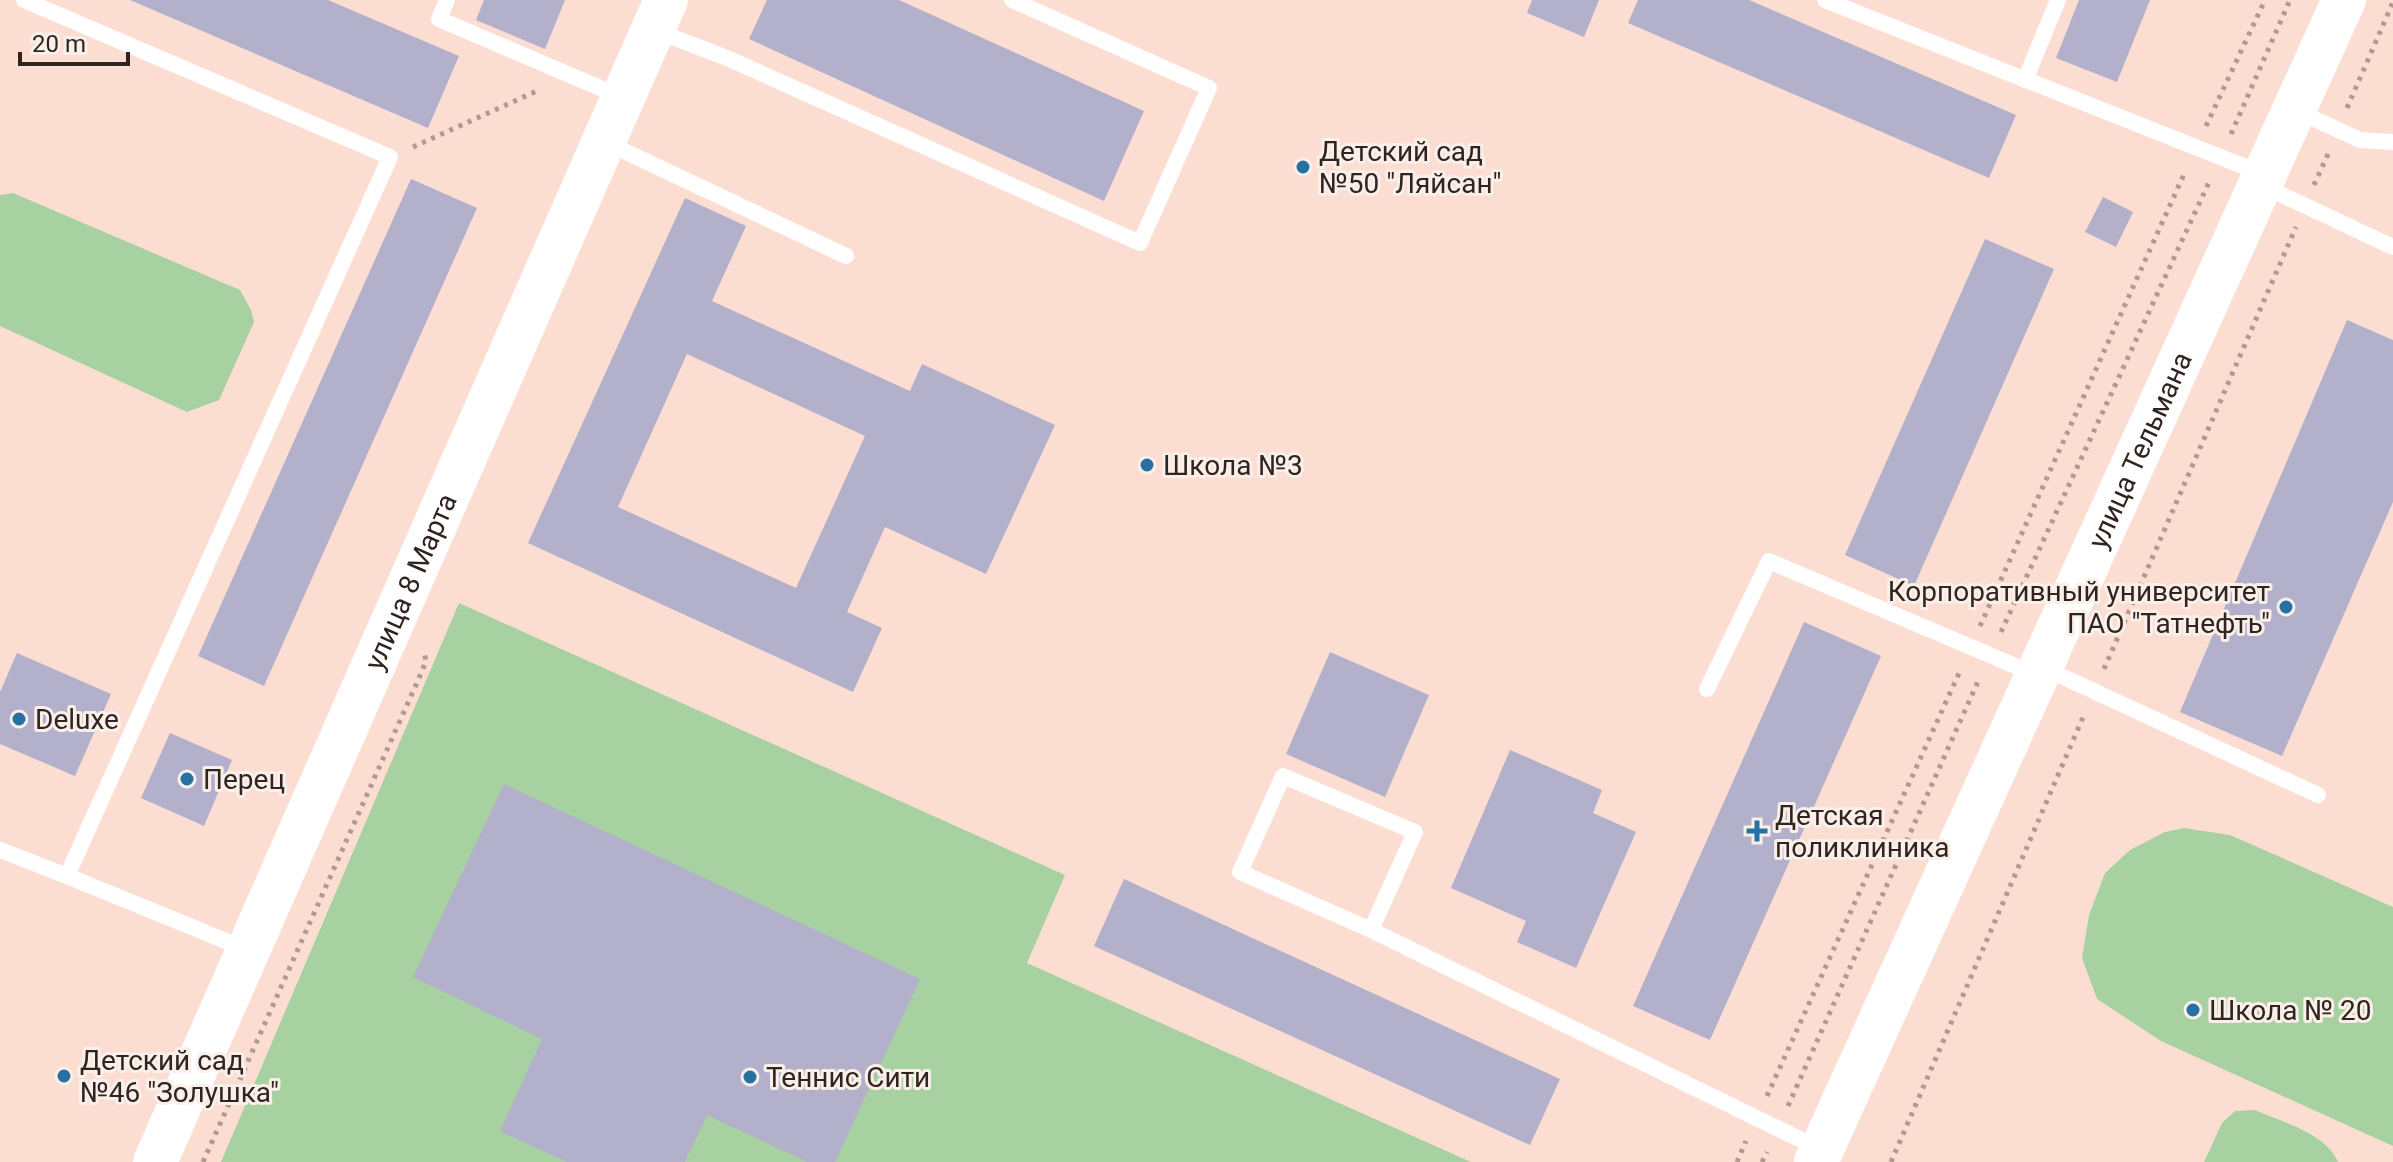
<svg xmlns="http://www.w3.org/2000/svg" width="2393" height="1162" font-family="Roboto,sans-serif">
<rect width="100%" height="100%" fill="#fcddd1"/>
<g fill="#a7d1a0">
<polygon points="13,193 240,290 251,310 254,322 219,400 187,412 0,326 0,195"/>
<polygon points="459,603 1065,875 1027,963 1471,1162 221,1162"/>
<polygon points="2184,828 2230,835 2393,907 2393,1146 2161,1041 2097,999 2082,958 2089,915 2105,873 2130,850 2165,832"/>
<path d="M2255 1110C2282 1122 2326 1133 2338 1162H2204L2222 1123 2235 1111Z"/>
</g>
<g fill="#b3b0cb" fill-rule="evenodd">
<polygon points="130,0 328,0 459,56 428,128"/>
<polygon points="484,0 565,0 545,49 476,20"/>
<polygon points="767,0 899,0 1144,111 1104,201 749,39"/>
<polygon points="1532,0 1599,0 1584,37 1527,13"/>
<polygon points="1638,0 1749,0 2016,115 1989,178 1628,23"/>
<polygon points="2079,0 2150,0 2117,82 2056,58"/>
<polygon points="411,179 477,208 264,686 198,656"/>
<polygon points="2103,197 2133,212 2116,247 2085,232"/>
<path d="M685 198 746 226 712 301 910 391 922 364 1055 425 986 574 885 527 847 612 882 628 853 692 528 543ZM687 354 865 436 796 588 618 507Z"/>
<polygon points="1985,239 2054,269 1914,586 1845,555"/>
<polygon points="2347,320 2393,340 2393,502 2282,756 2180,712"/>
<polygon points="1804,622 1881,656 1710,1040 1633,1006"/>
<polygon points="1330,652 1429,695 1385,797 1286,754"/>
<polygon points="17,653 111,694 75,776 0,744 0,692"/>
<polygon points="170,733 232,760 204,826 141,798"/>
<polygon points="1510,750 1602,790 1593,813 1636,832 1576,968 1517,942 1526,921 1451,888"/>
<polygon points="504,784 920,979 835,1162 807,1162 707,1115 685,1162 567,1162 500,1131 542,1039 413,977"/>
<polygon points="1124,879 1560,1079 1530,1145 1094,946"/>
</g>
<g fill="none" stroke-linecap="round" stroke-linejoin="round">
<g stroke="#b29a90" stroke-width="5" stroke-dasharray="4 6" stroke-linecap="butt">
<polyline points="2347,108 2393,2"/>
<polyline points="2206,126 2265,0"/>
<polyline points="2231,134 2290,0"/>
<polyline points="413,147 539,90"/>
<polyline points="2314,185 2328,154"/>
<polyline points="1980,626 2185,172"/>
<polyline points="2001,632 2210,180"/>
<polyline points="2104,669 2296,227"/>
<polyline points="1767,1096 1960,671"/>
<polyline points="1788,1106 1980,677"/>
<polyline points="203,1162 419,678 426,661 424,651"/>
<polyline points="1737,1162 1746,1141"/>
<polyline points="1762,1162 1767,1152"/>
<polyline points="1891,1162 2084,715"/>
</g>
<g stroke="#fff" stroke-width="16">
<polyline points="24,0 390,157 67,876 248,950"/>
<polyline points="447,0 439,19 621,97"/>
<polyline points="1825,0 2263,174"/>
<polyline points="654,30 727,58 1140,243 1209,88 1012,0"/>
<polyline points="2025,80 2058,0"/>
<polyline points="2295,110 2360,140 2393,142"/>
<polyline points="605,142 846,256"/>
<polyline points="2261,185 2393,247"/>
<polyline points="2044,668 2318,795"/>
<polyline points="1707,689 1769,561 2034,674"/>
<polyline points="0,850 67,876"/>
<polyline points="1371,930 1415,832 1283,776 1240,872 1371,930 1820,1149"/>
</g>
<g stroke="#fff" stroke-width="44">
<path id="s1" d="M155 1162 666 0"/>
<path id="s2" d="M1816 1162 2344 0"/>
</g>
</g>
<g fill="#2770a4" stroke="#fbefea" stroke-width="3">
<circle cx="1303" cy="167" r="8"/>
<circle cx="1147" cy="465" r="8"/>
<circle cx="2286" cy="607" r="8"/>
<circle cx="19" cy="719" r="8"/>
<circle cx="187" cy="779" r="8"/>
<path d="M1753 819h8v8h8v8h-8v8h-8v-8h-8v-8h8z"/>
<circle cx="2193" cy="1010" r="8"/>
<circle cx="64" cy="1076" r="8"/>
<circle cx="750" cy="1077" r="8"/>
</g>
<g text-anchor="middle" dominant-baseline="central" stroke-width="6" stroke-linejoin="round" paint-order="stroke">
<g font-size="28" fill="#302420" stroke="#fbefea" text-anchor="start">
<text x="1319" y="151">Детский сад<tspan x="1319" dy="32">№50 "Ляйсан"</tspan></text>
<text x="1163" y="465">Школа №3</text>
<text x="2270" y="591" text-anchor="end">Корпоративный университет<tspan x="2270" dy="32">ПАО "Татнефть"</tspan></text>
<text x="35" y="719">Deluxe</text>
<text x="203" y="779">Перец</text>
<text x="1775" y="815">Детская<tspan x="1775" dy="32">поликлиника</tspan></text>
<text x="2209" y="1010">Школа № 20</text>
<text x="80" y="1060">Детский сад<tspan x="80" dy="32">№46 "Золушка"</tspan></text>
<text x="766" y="1077">Теннис Сити</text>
</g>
<g font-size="28" fill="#302420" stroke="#fbefea">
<text stroke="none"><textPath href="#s2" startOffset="782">улица Тельмана</textPath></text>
<text stroke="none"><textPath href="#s1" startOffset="634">улица 8 Марта</textPath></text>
</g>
</g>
<path d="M20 52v12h108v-12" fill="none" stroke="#302420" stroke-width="4"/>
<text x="32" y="52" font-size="24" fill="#302420" stroke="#fbefea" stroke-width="6" paint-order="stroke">20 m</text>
</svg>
